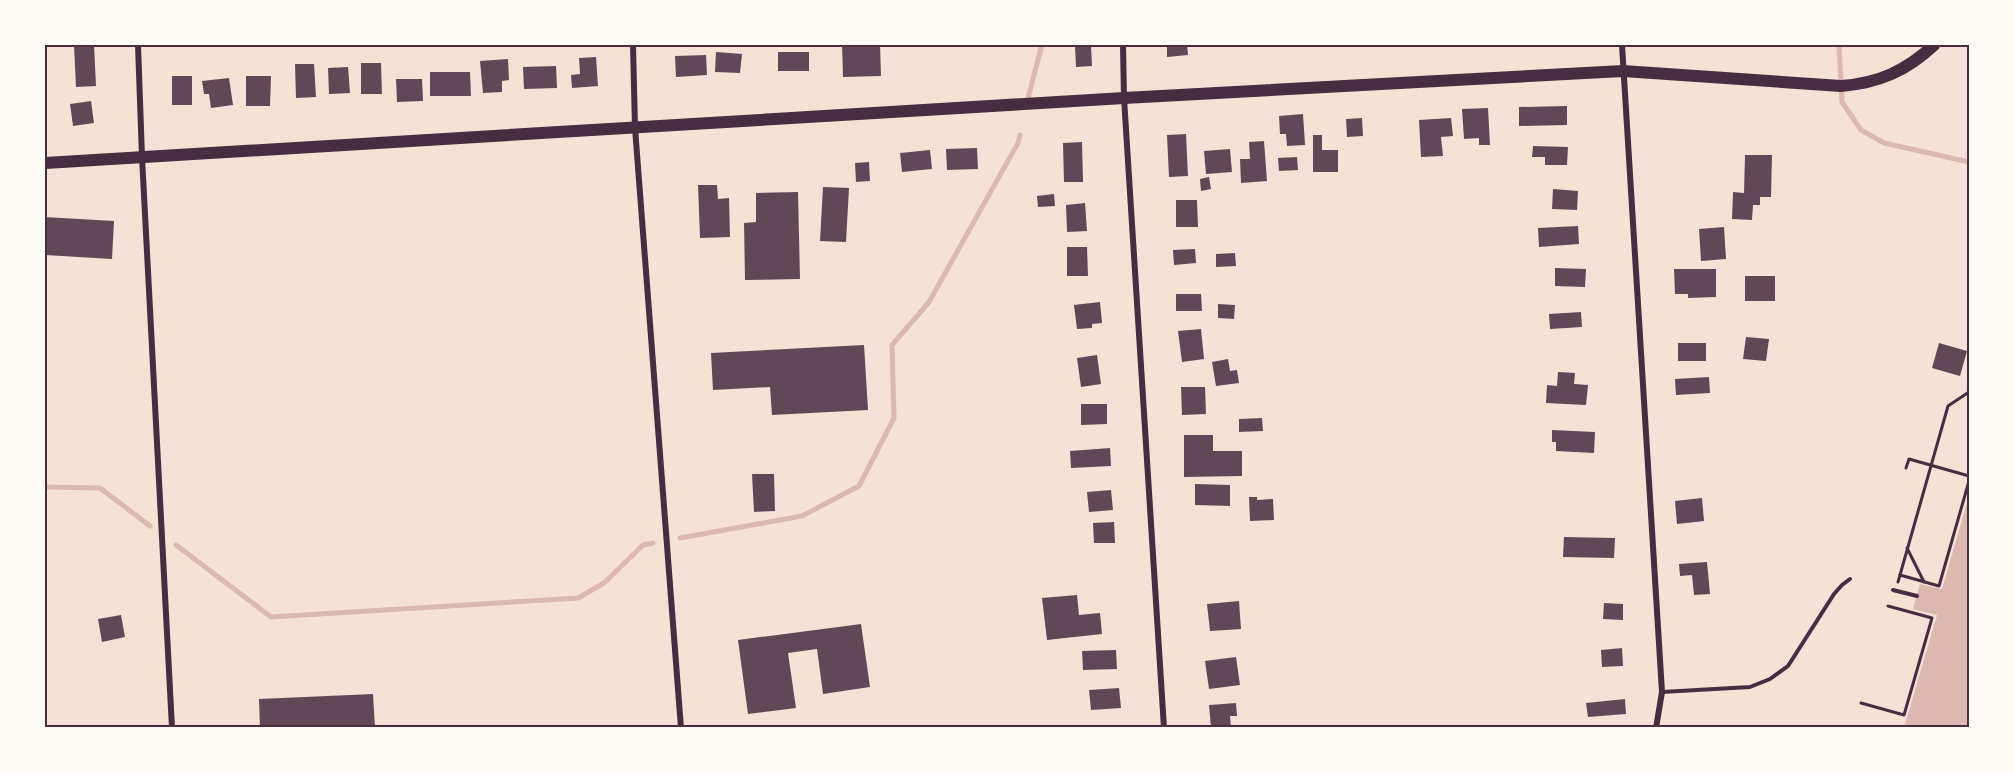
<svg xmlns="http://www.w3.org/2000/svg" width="2014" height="773" font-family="Jost,sans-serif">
<rect width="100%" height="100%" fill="#f7e1d7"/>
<polygon fill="#dcb8b0" points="1969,496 1969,728 1904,728 1937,615 1913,609 1920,584 1942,589"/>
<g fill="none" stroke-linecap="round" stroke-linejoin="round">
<g stroke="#dcb8b0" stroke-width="5">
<polyline points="1839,45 1842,102 1861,130 1884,143 1969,162"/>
<polyline points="1027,102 1041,48 1043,45"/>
<polyline points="45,487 100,488 150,526"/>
<polyline points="680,538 802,516 859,486 894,418 892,345 929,302 1018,143 1020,135"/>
<polyline points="176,545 271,617 578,598 604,583 643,545 653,543"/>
</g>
</g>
<g fill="#644757">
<polygon points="74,45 94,45 96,86 76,87"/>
<polygon points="842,45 880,45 881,76 843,77"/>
<polygon points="1075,45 1091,45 1092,66 1076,67"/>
<polygon points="1167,45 1187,45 1188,55 1167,57"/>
<polygon points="716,52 742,54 740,73 715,72"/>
<rect x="778" y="52" width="31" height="19"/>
<polygon points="706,55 707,75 676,77 675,56"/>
<polygon points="596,57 598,86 572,88 571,75 580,74 579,58"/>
<polygon points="508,59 509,80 502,81 502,92 483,93 480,61"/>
<polygon points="361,63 381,63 382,94 361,94"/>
<polygon points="295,64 314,64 316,97 296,98"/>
<polygon points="556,66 557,88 524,89 523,67"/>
<polygon points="348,67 350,93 329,94 328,68"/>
<polygon points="430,72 470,72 471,96 430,96"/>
<rect x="172" y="76" width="20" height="29"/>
<polygon points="246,76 271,76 270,106 246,106"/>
<polygon points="229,78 233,105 211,108 209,94 204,94 202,81"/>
<polygon points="396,79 422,79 423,101 397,102"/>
<polygon points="91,101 94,123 73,126 70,104"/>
<polygon points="1567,106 1567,125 1519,126 1519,107"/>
<polygon points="1488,108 1490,145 1479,145 1479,138 1464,139 1462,109"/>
<polygon points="1303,114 1305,145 1287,146 1286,134 1280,134 1279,116"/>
<polygon points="1362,118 1363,136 1347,137 1346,119"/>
<polygon points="1451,118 1453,136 1441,137 1443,156 1421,157 1419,120"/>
<polygon points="1186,134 1188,176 1169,177 1167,135"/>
<polygon points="1313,135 1322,135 1322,150 1338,150 1338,172 1313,172"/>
<polygon points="1264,141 1267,181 1241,183 1240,159 1250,159 1249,142"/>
<polygon points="1082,142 1083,182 1064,182 1063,143"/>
<polygon points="1533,146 1568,147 1567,165 1545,165 1545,157 1532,157"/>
<polygon points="977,148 978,169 947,170 946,149"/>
<polygon points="1230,149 1232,172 1206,174 1204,151"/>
<polygon points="930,150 932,169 902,172 900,153"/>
<polygon points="1745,155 1772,155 1771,197 1760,197 1760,205 1753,205 1752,220 1732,219 1733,192 1744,193"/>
<polygon points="1297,157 1298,170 1279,171 1278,158"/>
<polygon points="869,162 870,181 856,182 855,163"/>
<polygon points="1209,177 1211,189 1201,191 1200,179"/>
<polygon points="698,185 717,185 718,199 729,198 730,237 700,238"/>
<polygon points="823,187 849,188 846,242 820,241"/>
<polygon points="1553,189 1578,191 1577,210 1552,209"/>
<polygon points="798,192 800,279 745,280 744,223 756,222 756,193"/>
<polygon points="1054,194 1055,206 1038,207 1037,196"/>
<polygon points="1176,200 1197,200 1198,227 1176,227"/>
<polygon points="1085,203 1087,231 1067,232 1066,205"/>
<polygon points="45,217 114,221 112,259 45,255"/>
<polygon points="1578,226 1579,244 1539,247 1538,228"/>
<polygon points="1724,227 1726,259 1701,261 1699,229"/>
<polygon points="1067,247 1087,247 1088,276 1067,276"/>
<polygon points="1195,249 1196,263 1174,265 1173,250"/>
<polygon points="1235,253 1236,266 1216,267 1216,254"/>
<polygon points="1555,268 1586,269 1585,287 1555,286"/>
<polygon points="1674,269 1716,269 1716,297 1688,298 1688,294 1675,294"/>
<rect x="1745" y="276" width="30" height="25"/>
<polygon points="1176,294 1201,294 1202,311 1176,311"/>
<polygon points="1100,302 1102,323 1092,324 1092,328 1077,329 1074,305"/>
<polygon points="1218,304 1235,305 1234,319 1218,318"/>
<polygon points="1581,312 1582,327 1550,329 1549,314"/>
<polygon points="1201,329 1204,359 1182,362 1178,331"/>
<polygon points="1746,337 1769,339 1766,361 1743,359"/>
<rect x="1678" y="343" width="28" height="18"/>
<polygon points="1939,343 1967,351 1960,376 1932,368"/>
<polygon points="864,345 868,410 772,415 770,387 713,390 711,353"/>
<polygon points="1097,355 1101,384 1081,387 1077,358"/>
<polygon points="1228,359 1230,371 1237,370 1239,383 1216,386 1212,362"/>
<polygon points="1558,372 1575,373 1574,384 1588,385 1586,405 1546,403 1547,385 1557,386"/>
<polygon points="1709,377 1710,393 1676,395 1675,379"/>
<polygon points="1181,387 1205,387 1206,414 1182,415"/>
<polygon points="1081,404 1107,404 1107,424 1081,425"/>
<polygon points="1262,418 1263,431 1239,432 1239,419"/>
<polygon points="1552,430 1595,432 1594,453 1556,451 1556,442 1552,442"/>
<polygon points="1184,435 1213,435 1213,451 1242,451 1242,476 1184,477"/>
<polygon points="1110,448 1111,466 1071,468 1070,451"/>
<polygon points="752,474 774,474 775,511 754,512"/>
<polygon points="1195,484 1230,485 1230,506 1195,505"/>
<polygon points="1111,490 1113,510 1089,512 1087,492"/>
<polygon points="1249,497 1257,497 1257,500 1273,499 1274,520 1250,521"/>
<polygon points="1702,498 1704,521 1677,524 1675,501"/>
<polygon points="1114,522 1115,543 1094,543 1093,523"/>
<polygon points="1564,537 1615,538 1614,558 1563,557"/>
<polygon points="1707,562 1710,594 1694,595 1692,575 1680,576 1679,564"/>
<polygon points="1077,595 1079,615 1100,613 1102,634 1047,640 1042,598"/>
<polygon points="1239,601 1241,629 1210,631 1207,604"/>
<polygon points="1604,603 1623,604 1623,620 1603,619"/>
<polygon points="121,615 125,637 102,642 98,619"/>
<polygon points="861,624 870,687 823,694 817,649 788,653 796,708 748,714 738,640"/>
<polygon points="1622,648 1623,666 1602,667 1601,650"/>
<polygon points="1116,650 1117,669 1083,670 1082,651"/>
<polygon points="1236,657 1240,685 1209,689 1205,661"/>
<polygon points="1119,688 1121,708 1091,710 1089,690"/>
<polygon points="373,694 375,728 260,728 259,699"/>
<polygon points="1625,699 1626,714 1588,717 1586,703"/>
<polygon points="1236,703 1237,716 1230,716 1231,728 1211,728 1209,705"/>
</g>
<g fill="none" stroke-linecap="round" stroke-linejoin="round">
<g stroke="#4a2c40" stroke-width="3">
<polyline points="1906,468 1909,459 1969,476"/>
<polyline points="1907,548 1924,582"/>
<polyline points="1900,575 1939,586 1969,481"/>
<polyline points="1898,582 1948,406 1969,392"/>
<polyline points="1861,703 1904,715 1932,618 1888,606"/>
</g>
<g stroke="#4a2c40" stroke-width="4">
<polyline points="1893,590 1917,596"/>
<polyline points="1662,692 1750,687 1770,679 1788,666 1834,594 1842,585 1850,579"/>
</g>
<g stroke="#4a2c40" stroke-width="6">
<polyline points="138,45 142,157 172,728"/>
<polyline points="633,45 635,128 681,728"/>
<polyline points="1123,45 1124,98 1164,728"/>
<polyline points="1622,45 1662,692 1656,728"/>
</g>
<path stroke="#4a2c40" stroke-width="12" d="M45 163 1124 98 1623 71 1841 86C1879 83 1906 71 1934 45"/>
</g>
<rect width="2014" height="773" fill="none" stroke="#fffaf5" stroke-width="93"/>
<rect x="46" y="46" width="1922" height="680" fill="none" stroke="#4a2c40" stroke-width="2"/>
</svg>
